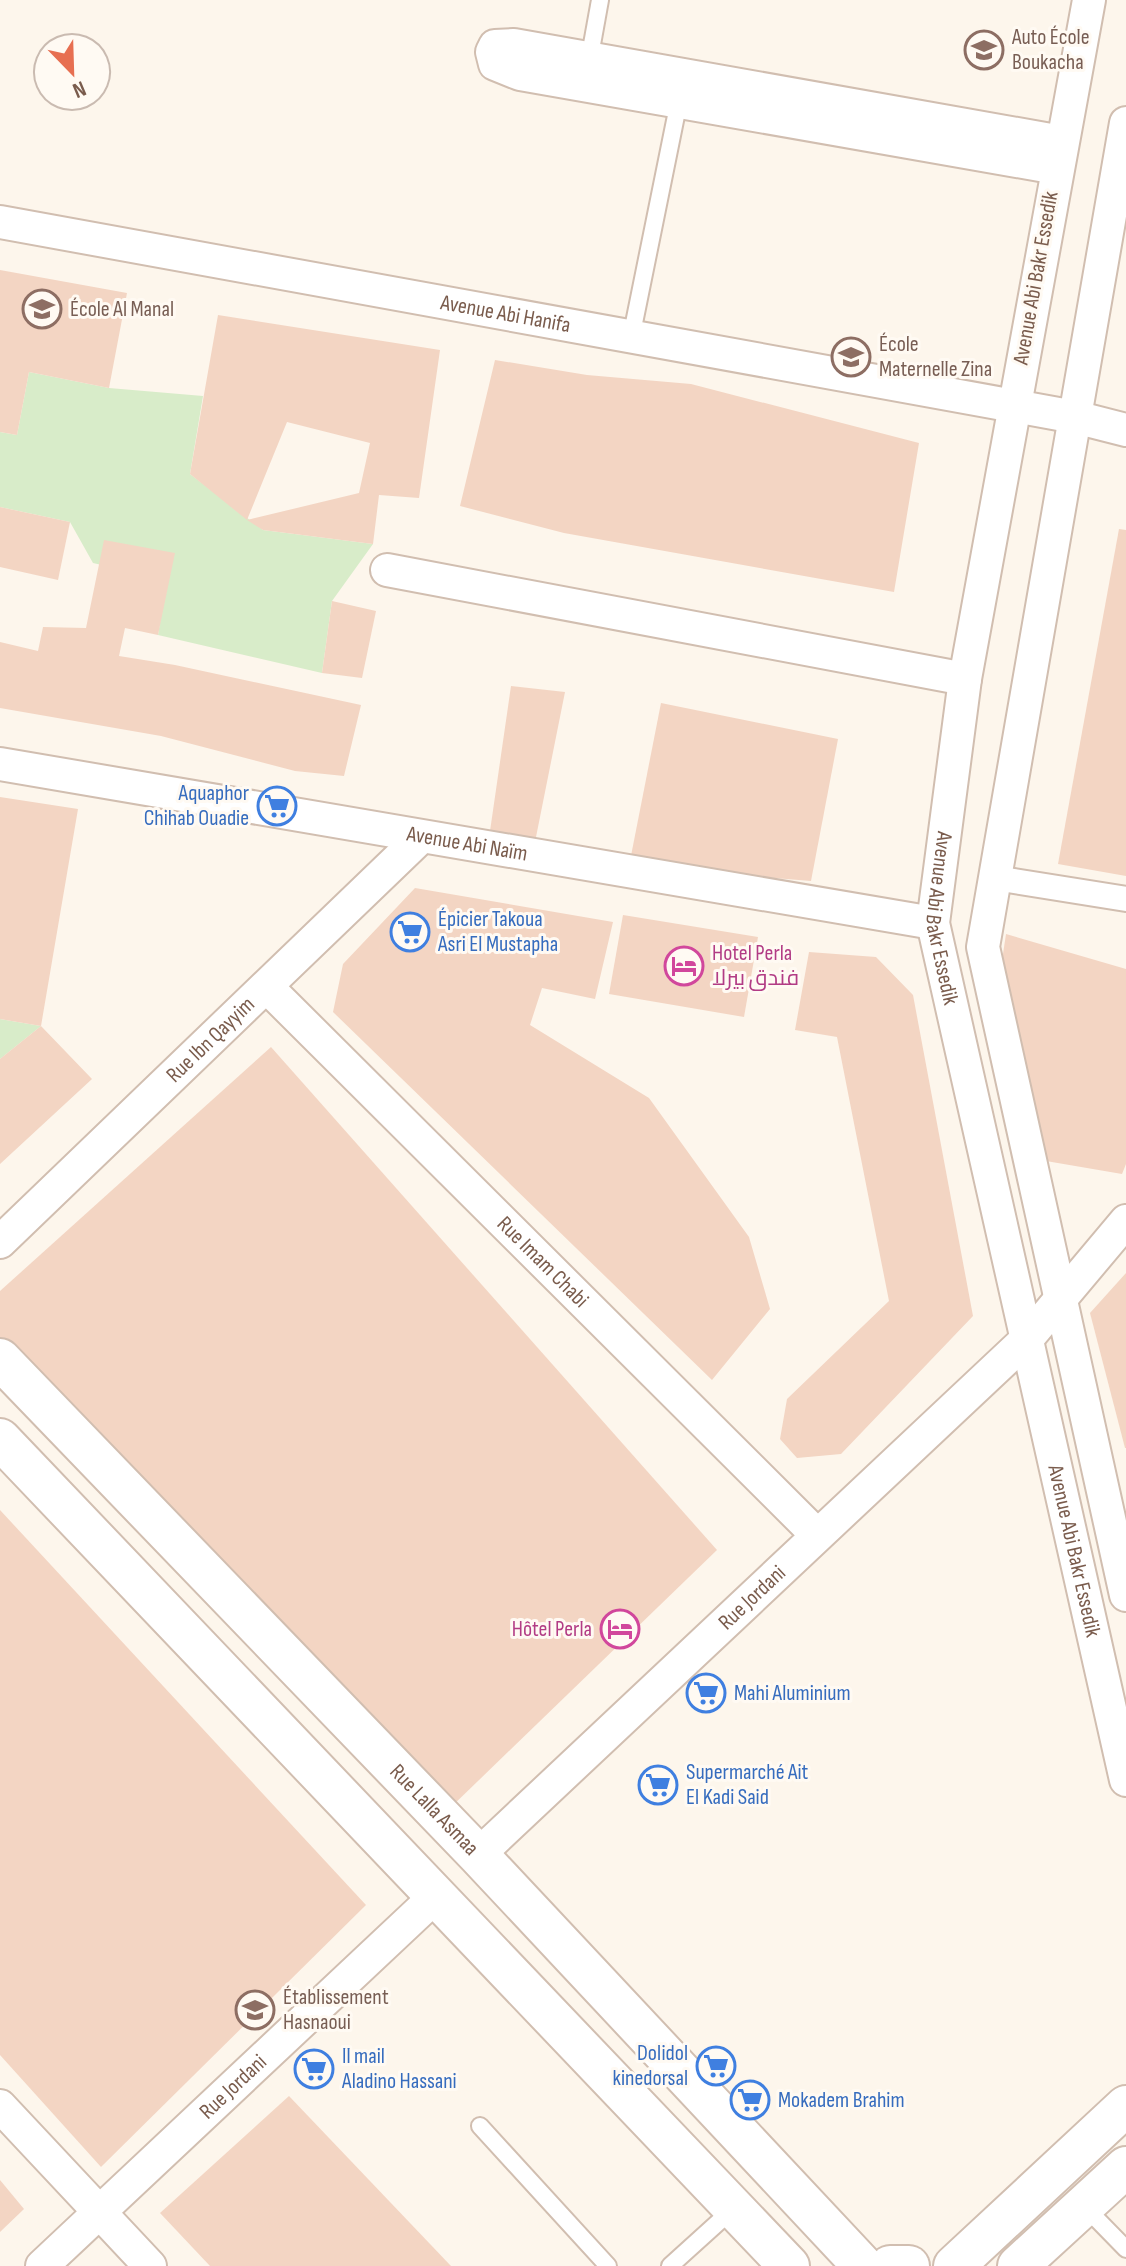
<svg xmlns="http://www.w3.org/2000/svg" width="1126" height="2266" font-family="'Sofia Sans Condensed',Cairo,sans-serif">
<rect width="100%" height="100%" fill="#fdf6ec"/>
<g fill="#d8ecc9">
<polygon points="29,372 109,388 203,396 190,474 263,530 373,544 332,601 322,673 158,635 167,580 93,563 70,522 0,507 0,432 17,435"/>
<polygon points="0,1019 41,1026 0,1059"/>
</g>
<g fill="#f3d5c3">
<polygon points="0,270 127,293 109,388 29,372 17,435 0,432"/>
<polygon points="218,315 440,350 419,498 379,495 373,544 263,530 247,520 359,493 370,443 287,422 247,520 190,474"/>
<polygon points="495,360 587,375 691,384 919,443 894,592 564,533 460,506"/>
<polygon points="0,507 70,522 58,580 0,567"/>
<polygon points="1119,529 1126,530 1126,876 1058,864"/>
<polygon points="104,540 175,553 158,635 125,628 119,656 175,665 361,705 344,776 295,771 161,736 0,708 0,642 38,651 43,627 86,628"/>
<polygon points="332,601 376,611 362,678 322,673"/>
<polygon points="511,686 565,692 535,842 489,838"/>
<polygon points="661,703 838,739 811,881 629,866"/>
<polygon points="0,797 78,809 41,1026 92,1079 0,1164 0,1059 41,1026 0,1019"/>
<polygon points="415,888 613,922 595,999 542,988 530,1025 649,1098 749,1237 770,1309 712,1380 333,1012 343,964"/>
<polygon points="623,915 758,937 744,1017 609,994"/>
<polygon points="1006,934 1126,969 1126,1164 1122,1174 1046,1161 998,987"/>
<polygon points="809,952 876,957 913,995 973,1316 841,1454 797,1458 780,1439 787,1399 889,1301 837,1037 795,1030"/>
<polygon points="271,1047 717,1550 448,1810 0,1340 0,1291"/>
<polygon points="1126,1273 1126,1448 1125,1448 1090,1313"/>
<polygon points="0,1510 366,1905 101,2167 0,2055"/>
<polygon points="289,2096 451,2266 210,2266 160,2213"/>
<polygon points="0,2180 24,2209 0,2232"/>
</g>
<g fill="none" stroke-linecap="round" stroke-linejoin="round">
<defs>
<g id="service">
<polyline points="589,61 600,0"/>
<polyline points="631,338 680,96"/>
<polyline points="480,2126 608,2266"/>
<polyline points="1084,2206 1126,2249"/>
<polyline points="670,2266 733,2209"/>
</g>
<polyline id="pedestrian" points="995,878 1126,899"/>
<g id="minor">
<path id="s1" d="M1089 0 965 679 933 923 1126 1780"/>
<polyline points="1126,123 983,947 1126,1595"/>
<polyline points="1057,168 520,74 495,64 492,52 495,46 514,45 1062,142"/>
<path id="s2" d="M0 222 1075 417 1126 430"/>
<polyline points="387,570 965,679"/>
<path id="s3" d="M0 764 933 923"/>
<path id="s4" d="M268 988 817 1535"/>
<path id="s5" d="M0 1242 421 837"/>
<path id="s6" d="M478 1855 1027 1339 1126 1221"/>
<polyline points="0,2106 150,2266"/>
<path id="s7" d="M42 2266 437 1895"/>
</g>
<g id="tertiary">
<path id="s8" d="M0 1359 478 1855 863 2266"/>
<polyline points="0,1439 789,2266"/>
<polyline points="890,2266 909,2266"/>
<polyline points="954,2266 1126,2106"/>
<polyline points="1018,2266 1126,2167"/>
</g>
</defs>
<use href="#service" stroke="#d1beb0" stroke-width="20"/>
<use href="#pedestrian" stroke="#d1beb0" stroke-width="28"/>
<use href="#minor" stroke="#d1beb0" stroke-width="36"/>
<use href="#tertiary" stroke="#d1beb0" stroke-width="44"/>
<use href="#service" stroke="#fff" stroke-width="16"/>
<use href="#pedestrian" stroke="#fff" stroke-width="24"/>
<use href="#minor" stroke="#fff" stroke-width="32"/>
<use href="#tertiary" stroke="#fff" stroke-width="40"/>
</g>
<defs>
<symbol id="school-ring" viewBox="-11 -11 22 22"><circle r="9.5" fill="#fffaf3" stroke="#8d6e63" stroke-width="1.5"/><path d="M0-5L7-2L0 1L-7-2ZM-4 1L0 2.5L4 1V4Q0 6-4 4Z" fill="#8d6e63"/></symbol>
<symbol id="supermarket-ring" viewBox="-11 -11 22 22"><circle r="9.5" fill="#fffaf3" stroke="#3f7fe0" stroke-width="1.5"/><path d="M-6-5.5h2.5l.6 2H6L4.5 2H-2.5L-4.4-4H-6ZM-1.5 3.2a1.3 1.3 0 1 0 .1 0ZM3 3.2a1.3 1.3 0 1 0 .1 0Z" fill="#3f7fe0"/></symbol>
<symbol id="hotel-ring" viewBox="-11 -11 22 22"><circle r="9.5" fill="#fffaf3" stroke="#d1479c" stroke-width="1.5"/><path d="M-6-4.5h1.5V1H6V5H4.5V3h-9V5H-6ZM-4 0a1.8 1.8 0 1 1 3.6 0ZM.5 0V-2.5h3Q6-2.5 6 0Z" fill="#d1479c"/></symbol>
</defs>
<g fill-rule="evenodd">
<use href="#school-ring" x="962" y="28" width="44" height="44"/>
<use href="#school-ring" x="20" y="287" width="44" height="44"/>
<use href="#school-ring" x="829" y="335" width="44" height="44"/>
<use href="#supermarket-ring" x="255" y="784" width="44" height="44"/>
<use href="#supermarket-ring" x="388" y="910" width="44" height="44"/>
<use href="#hotel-ring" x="662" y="944" width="44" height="44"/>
<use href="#hotel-ring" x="598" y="1607" width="44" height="44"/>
<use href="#supermarket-ring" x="684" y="1671" width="44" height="44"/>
<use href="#supermarket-ring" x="636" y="1763" width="44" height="44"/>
<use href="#school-ring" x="233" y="1988" width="44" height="44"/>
<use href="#supermarket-ring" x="694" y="2044" width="44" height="44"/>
<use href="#supermarket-ring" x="292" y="2047" width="44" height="44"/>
<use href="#supermarket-ring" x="728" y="2078" width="44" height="44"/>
</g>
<g text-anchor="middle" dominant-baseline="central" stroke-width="6" stroke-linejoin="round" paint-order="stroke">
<g font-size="22" fill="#785e54" stroke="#fffaf3" text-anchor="start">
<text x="1012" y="37">Auto École<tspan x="1012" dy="25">Boukacha</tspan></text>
<text x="70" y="309">École Al Manal</text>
<text x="879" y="344">École<tspan x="879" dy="25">Maternelle Zina</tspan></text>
<text x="283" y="1997">Établissement<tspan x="283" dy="25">Hasnaoui</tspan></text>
</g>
<g font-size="22" fill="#7a5c4d" stroke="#fffaf3">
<text transform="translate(1036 278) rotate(-80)">Avenue Abi Bakr Essedik</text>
<text stroke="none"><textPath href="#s2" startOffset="514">Avenue Abi Hanifa</textPath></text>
<text stroke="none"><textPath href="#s3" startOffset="474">Avenue Abi Naïm</textPath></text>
<text stroke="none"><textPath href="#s1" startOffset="932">Avenue Abi Bakr Essedik</textPath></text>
<text stroke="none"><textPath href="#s5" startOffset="292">Rue Ibn Qayyim</textPath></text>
<text stroke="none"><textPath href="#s4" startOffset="388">Rue Imam Chabi</textPath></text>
<text stroke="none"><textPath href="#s1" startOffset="1580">Avenue Abi Bakr Essedik</textPath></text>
<text stroke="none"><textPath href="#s6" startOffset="376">Rue Jordani</textPath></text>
<text stroke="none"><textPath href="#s8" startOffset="626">Rue Lalla Asmaa</textPath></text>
<text stroke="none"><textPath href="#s7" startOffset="262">Rue Jordani</textPath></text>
</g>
<g font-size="22" fill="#366cbe" stroke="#fffaf3" text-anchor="start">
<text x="249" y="793" text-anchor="end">Aquaphor<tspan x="249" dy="25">Chihab Ouadie</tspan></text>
<text x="438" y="919">Épicier Takoua<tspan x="438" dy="25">Asri El Mustapha</tspan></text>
<text x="734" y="1693">Mahi Aluminium</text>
<text x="686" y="1772">Supermarché Ait<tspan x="686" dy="25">El Kadi Said</tspan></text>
<text x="688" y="2053" text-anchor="end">Dolidol<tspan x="688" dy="25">kinedorsal</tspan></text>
<text x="342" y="2056">Il mail<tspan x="342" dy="25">Aladino Hassani</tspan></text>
<text x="778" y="2100">Mokadem Brahim</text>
</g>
<g font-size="22" fill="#b23c85" stroke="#fffaf3" text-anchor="start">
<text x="712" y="953">Hotel Perla<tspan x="712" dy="25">فندق بيرلا</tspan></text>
<text x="592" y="1629" text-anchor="end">Hôtel Perla</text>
</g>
</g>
<g transform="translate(72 72) rotate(157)"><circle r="38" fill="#fffaf3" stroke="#cabbb1" stroke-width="2"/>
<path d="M0-6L14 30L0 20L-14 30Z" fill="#e76f51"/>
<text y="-12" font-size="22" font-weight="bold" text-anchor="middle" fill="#7a5c4d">N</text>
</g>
</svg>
